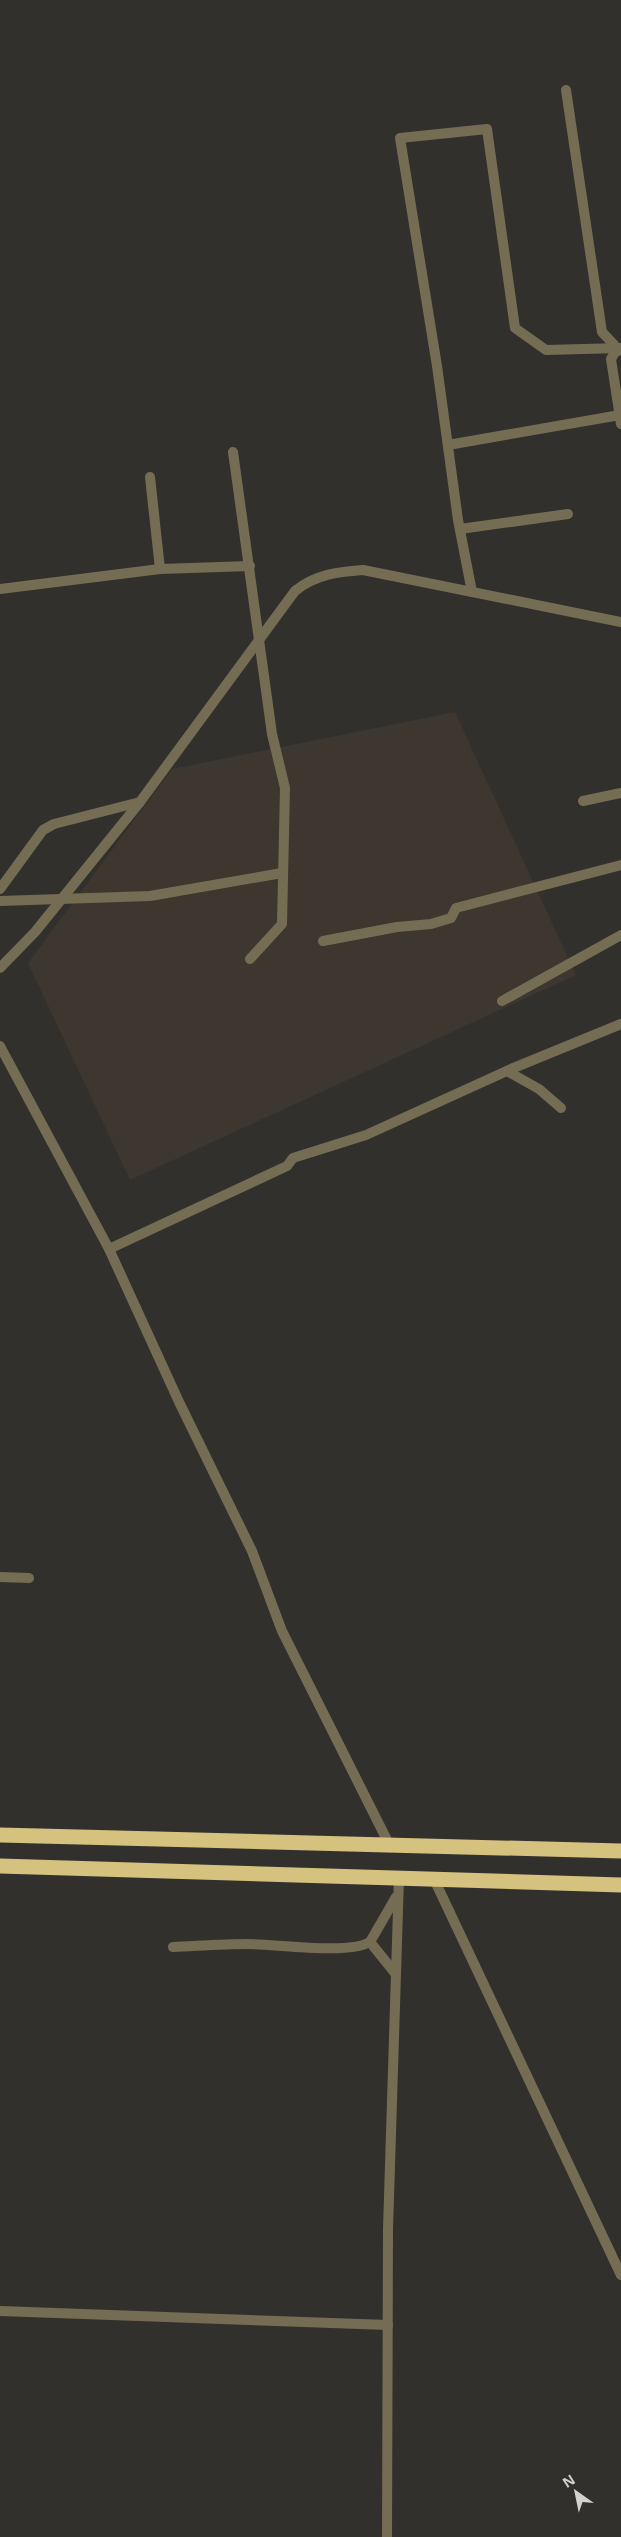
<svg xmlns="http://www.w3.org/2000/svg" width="621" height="2537" font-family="'Noto Sans',sans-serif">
<rect width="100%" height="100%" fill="#31302d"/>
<polygon fill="#3d3730" points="455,712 576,975 130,1180 28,963 172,769"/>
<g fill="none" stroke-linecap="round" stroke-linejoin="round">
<g stroke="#756d53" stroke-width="10">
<polyline points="566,90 602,332 617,348"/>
<polyline points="621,350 615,352 611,359 621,424"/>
<polyline points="448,445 620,415"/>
<polyline points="233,452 272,734 285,788 282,924 250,959"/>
<polyline points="150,477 160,569"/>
<polyline points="460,529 568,514"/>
<polyline points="0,589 160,569 250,566"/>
<polyline points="472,592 458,520 437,366 400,138 487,129 515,328 546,350 621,348"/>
<polyline points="583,801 621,793"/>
<path d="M0 889 43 830 54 824 140 802 295 591C316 574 338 572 363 570L621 622"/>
<polyline points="0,901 150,896 282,873"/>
<polyline points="323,941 397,927 431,924 451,918 456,908 621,865"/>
<polyline points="0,968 35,932 140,802"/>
<polyline points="502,1001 621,935"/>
<polyline points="0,1046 109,1249 180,1404 252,1551 282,1631 390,1846"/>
<polyline points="507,1071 539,1089 561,1108"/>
<polyline points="109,1249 287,1166 293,1158 366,1135 511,1069 621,1024"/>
<polyline points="0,1577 29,1578"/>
<polyline points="434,1879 621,2275"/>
<polyline points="370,1942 395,1973"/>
<path d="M173 1947C197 1946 222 1944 247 1944 275 1944 348 1955 370 1942L396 1897"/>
<polyline points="0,2311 388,2325"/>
<polyline points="387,2537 388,2229 399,1878"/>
</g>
<g stroke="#d6c27f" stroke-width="15">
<polyline points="0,1835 621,1851"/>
<polyline points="0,1866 621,1885"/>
</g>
</g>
<g transform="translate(576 2492) rotate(327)" stroke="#31302d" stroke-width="4" paint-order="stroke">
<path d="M0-4L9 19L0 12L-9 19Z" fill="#d2d1cf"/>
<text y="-8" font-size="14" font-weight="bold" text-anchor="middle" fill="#d2d1cf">N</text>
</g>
</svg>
